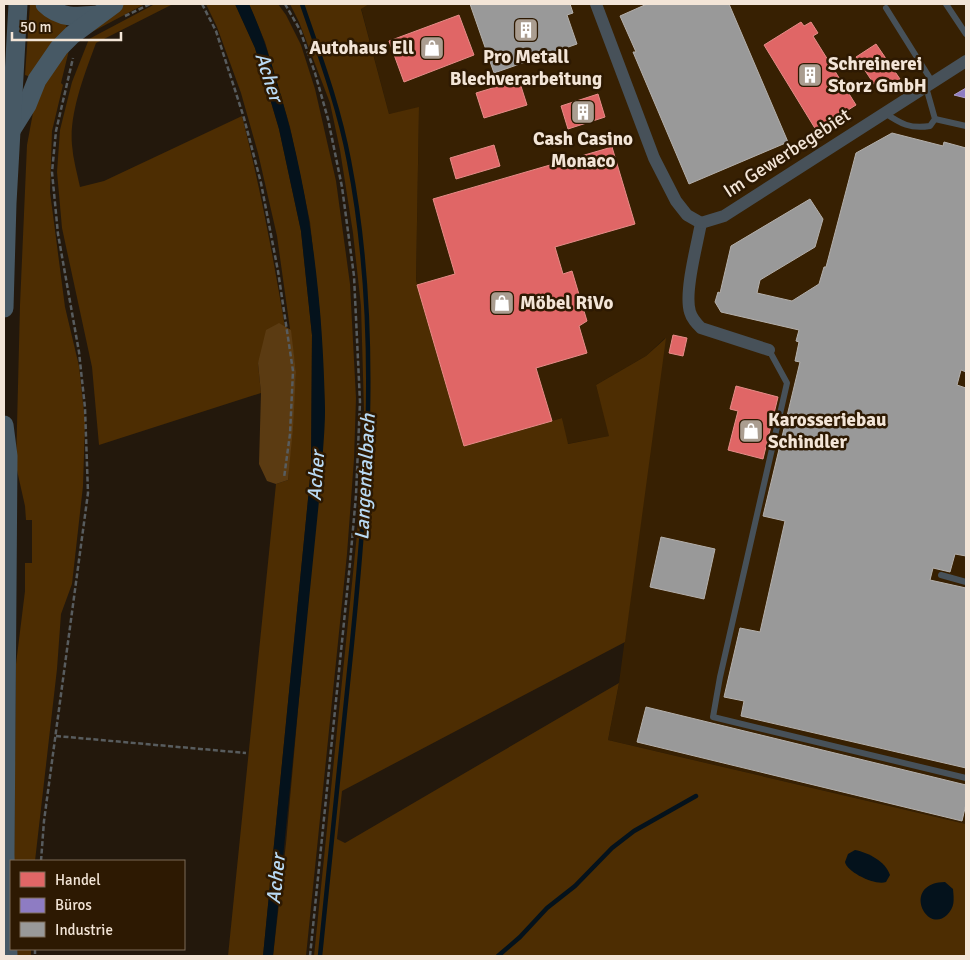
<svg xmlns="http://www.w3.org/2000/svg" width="970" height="960" font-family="Signika,sans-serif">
<rect width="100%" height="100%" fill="#23180c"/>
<polygon fill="#372002" points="369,4 966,4 966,824 608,740 619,683 665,338 646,356 596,385 610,436 567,444 562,418 464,446 416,280 419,108 389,114 361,8"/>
<g fill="#4d2d02">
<polygon points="30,4 38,4 66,23 67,31 31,77 25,75"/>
<polygon points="124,4 145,4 92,32"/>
<path d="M155 4H173L96 43C85 73 69 113 72 145 73 159 77 173 80 187L104 181 242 116C260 186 273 256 285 327L279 324 258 363 261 393 99 445 92 367 62 228 57 172 60 130 72 82 89 39Z"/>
<polygon points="206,4 235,4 255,48 279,129 301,231 312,335 311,469 263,956 228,956 276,484 288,480 296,372 277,236 258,153 241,93 217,27"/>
<polygon points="249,4 278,4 286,15 301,45 315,89 336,181 350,284 356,398 354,459 347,554 306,956 273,956 286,843 325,411 320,315 310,222 290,127 265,42"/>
<polygon points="290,4 369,4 361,9 389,114 419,107 416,280 464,446 562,418 568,444 609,436 596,385 646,356 666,338 625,642 342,791 337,839 345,843 619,683 608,740 966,824 966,956 314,956 357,534 364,411 361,306 353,233 340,150 330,103 299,22"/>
<polygon points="69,50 61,83 63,85 52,131 50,192 65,307 79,366 85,422 83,486 72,584 61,614 57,669 35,861 14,861 16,664 25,591 25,563 32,563 32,520 26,520 25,506 16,466 20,305 27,145 35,102 43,83"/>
<rect x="16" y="949" width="15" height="7"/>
</g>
<polygon fill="#5b3b12" points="279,323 291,330 296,372 293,428 288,480 276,484 267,481 259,464 261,393 258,363 266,330"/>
<g fill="#04121c">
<path d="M235 4H249C263 34 272 65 281 96 311 198 323 304 325 410 325 433 322 458 321 481L273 956H263L311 469 312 335 301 231 279 129 255 48Z"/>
<path d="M855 850C869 853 885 861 890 875L886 882C875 886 847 872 845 862L848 854Z"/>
<path d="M945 882 953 889C954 900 955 907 947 915 926 935 901 883 945 882Z"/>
</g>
<g fill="#e06666" stroke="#e68c88">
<polygon points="459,15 474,55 404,82 389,41"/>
<polygon points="801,22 804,26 811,22 818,33 813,36 856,105 816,130 764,45"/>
<polygon points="876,44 900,79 880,93 856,57"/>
<polygon points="519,80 527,105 484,118 476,93"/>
<polygon points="598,94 605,117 568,129 561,106"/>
<polygon points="494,145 500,166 456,179 450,158"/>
<polygon points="612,147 635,224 555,247 563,274 572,271 587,321 579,326 587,353 536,368 552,421 464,446 417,285 455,274 433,199"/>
<polygon points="673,335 687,338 683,356 669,353"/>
<polygon points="736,386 778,397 763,459 728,450 738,411 730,409"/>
</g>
<polygon fill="#8e7cc3" stroke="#ac9cc9" points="966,88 966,98 954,95"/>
<g fill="#999" stroke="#b4b0ac">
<polygon points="470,4 570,4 573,13 567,15 577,44 494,73"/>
<polygon points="647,4 729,4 788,142 689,184 633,52 636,52 620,16"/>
<polygon points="892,133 943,146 944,142 966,148 966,372 961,370 957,385 966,388 966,556 955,554 950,572 933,568 930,580 966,588 966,768 741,716 744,701 724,697 740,628 760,632 785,521 763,516 800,362 795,361 799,342 796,341 799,330 721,312 715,302 718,292 720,293 731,246 810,199 823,219 815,247 760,280 757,293 792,301 819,284 824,267 826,267 856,153"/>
<polygon points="661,537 715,549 704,599 650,587"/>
<polygon points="646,707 966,785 966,804 962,821 637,742"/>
</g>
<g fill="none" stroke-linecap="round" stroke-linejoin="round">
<g stroke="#04121c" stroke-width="4.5">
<path d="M302 4C320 56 339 107 349 161 380 321 368 483 352 643 342 748 331 852 320 956"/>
<polyline points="498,956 520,937 547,908 575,886 612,848 634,831 696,796"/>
</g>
<g stroke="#585c5e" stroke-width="2.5" stroke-dasharray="5 2.5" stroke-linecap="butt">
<polyline points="202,4 216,31 244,118 261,183 278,271 293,371 290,434 284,478"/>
<polyline points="285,4 300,30 315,73 328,119 342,187 354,276 360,402 356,495 350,563 310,956"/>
<polyline points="125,16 150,4"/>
<polyline points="56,736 246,753"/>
<polyline points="41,861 44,821 88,493 85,408 79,352 58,234 52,172 56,131 73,58"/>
<polyline points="35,949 35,956"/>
</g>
<g stroke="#475159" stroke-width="6">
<polyline points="946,4 966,34"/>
<polyline points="886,8 933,83"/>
<path d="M885 113C901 124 910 129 930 126L935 119 926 87"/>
<polyline points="935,119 966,126"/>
<polyline points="769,350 787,383 720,677 713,717 966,778"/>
<polyline points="941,575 966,582"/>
</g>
<g stroke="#475159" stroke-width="12">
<path d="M596 4 654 158 676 201 687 215 701 223C697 245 684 293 690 312 692 319 696 323 701 328L769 350"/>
<polyline points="701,223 724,216 966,61"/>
</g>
<g stroke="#475965" stroke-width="19">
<path d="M45 4C60 19 78 17 98 15"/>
<polyline points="12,129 27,105 37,80 59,48 72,35 114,4"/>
<polyline points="4,308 7,203 18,4"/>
<polyline points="4,425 8,456 5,855 8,956"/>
</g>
</g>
<defs>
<symbol id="building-square" viewBox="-11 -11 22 22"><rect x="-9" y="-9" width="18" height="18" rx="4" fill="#aa9d90" stroke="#2d1902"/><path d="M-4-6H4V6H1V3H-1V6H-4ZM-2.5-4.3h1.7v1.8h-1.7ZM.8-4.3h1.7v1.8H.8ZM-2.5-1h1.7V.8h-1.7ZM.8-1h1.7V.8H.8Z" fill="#fff"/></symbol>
<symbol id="shop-square" viewBox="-11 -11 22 22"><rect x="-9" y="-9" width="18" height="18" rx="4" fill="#aa9d90" stroke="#2d1902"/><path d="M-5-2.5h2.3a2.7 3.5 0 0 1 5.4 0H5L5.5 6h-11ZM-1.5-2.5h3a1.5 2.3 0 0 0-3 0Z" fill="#fff"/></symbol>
</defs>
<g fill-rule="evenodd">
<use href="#building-square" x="512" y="16" width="28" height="28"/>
<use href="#shop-square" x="418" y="34" width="28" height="28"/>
<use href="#building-square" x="796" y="61" width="28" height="28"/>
<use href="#building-square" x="569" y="98" width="28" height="28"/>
<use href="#shop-square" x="488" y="289" width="28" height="28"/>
<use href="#shop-square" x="737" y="417" width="28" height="28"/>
</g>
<g text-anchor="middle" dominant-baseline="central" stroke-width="5" stroke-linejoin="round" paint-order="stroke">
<g font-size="19" font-weight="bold" fill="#f3e5d7" stroke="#2d1902" text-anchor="start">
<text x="414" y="48" text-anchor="end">Autohaus Ell</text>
<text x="526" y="57" text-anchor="middle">Pro Metall<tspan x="526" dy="22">Blechverarbeitung</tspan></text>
<text x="828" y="64">Schreinerei<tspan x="828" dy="22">Storz GmbH</tspan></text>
<text x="583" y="139" text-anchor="middle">Cash Casino<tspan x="583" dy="22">Monaco</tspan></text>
<text x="520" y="303">Möbel RiVo</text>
<text x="768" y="420">Karosseriebau<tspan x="768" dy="22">Schindler</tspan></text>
</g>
<g font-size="19" fill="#f3e5d7" stroke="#2d1902">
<text transform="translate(787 153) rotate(-33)">Im Gewerbegebiet</text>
</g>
<g font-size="20" font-style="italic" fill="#b9daf4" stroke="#2d1902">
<text transform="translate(269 77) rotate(72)">Acher</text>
<text transform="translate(316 476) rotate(-86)">Acher</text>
<text transform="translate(365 477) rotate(-87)">Langentalbach</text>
<text transform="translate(276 879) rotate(-84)">Acher</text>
</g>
</g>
<rect width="970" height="960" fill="none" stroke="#f3e5d7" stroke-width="10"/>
<rect x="10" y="860" width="175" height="90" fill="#2d1902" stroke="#7c6b57"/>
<rect x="20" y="872" width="25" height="15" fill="#e06666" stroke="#7c6b57"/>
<text x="55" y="885" font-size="15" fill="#f3e5d7">Handel</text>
<rect x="20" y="898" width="25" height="15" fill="#8e7cc3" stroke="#7c6b57"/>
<text x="55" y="910" font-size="15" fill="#f3e5d7">Büros</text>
<rect x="20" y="922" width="25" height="15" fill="#999999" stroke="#7c6b57"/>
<text x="55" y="935" font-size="15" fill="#f3e5d7">Industrie</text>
<path d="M12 32v8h109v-8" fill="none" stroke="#f3e5d7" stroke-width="2.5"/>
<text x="20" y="32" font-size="15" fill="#f3e5d7" stroke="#2d1902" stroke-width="4" paint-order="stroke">50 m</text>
</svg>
